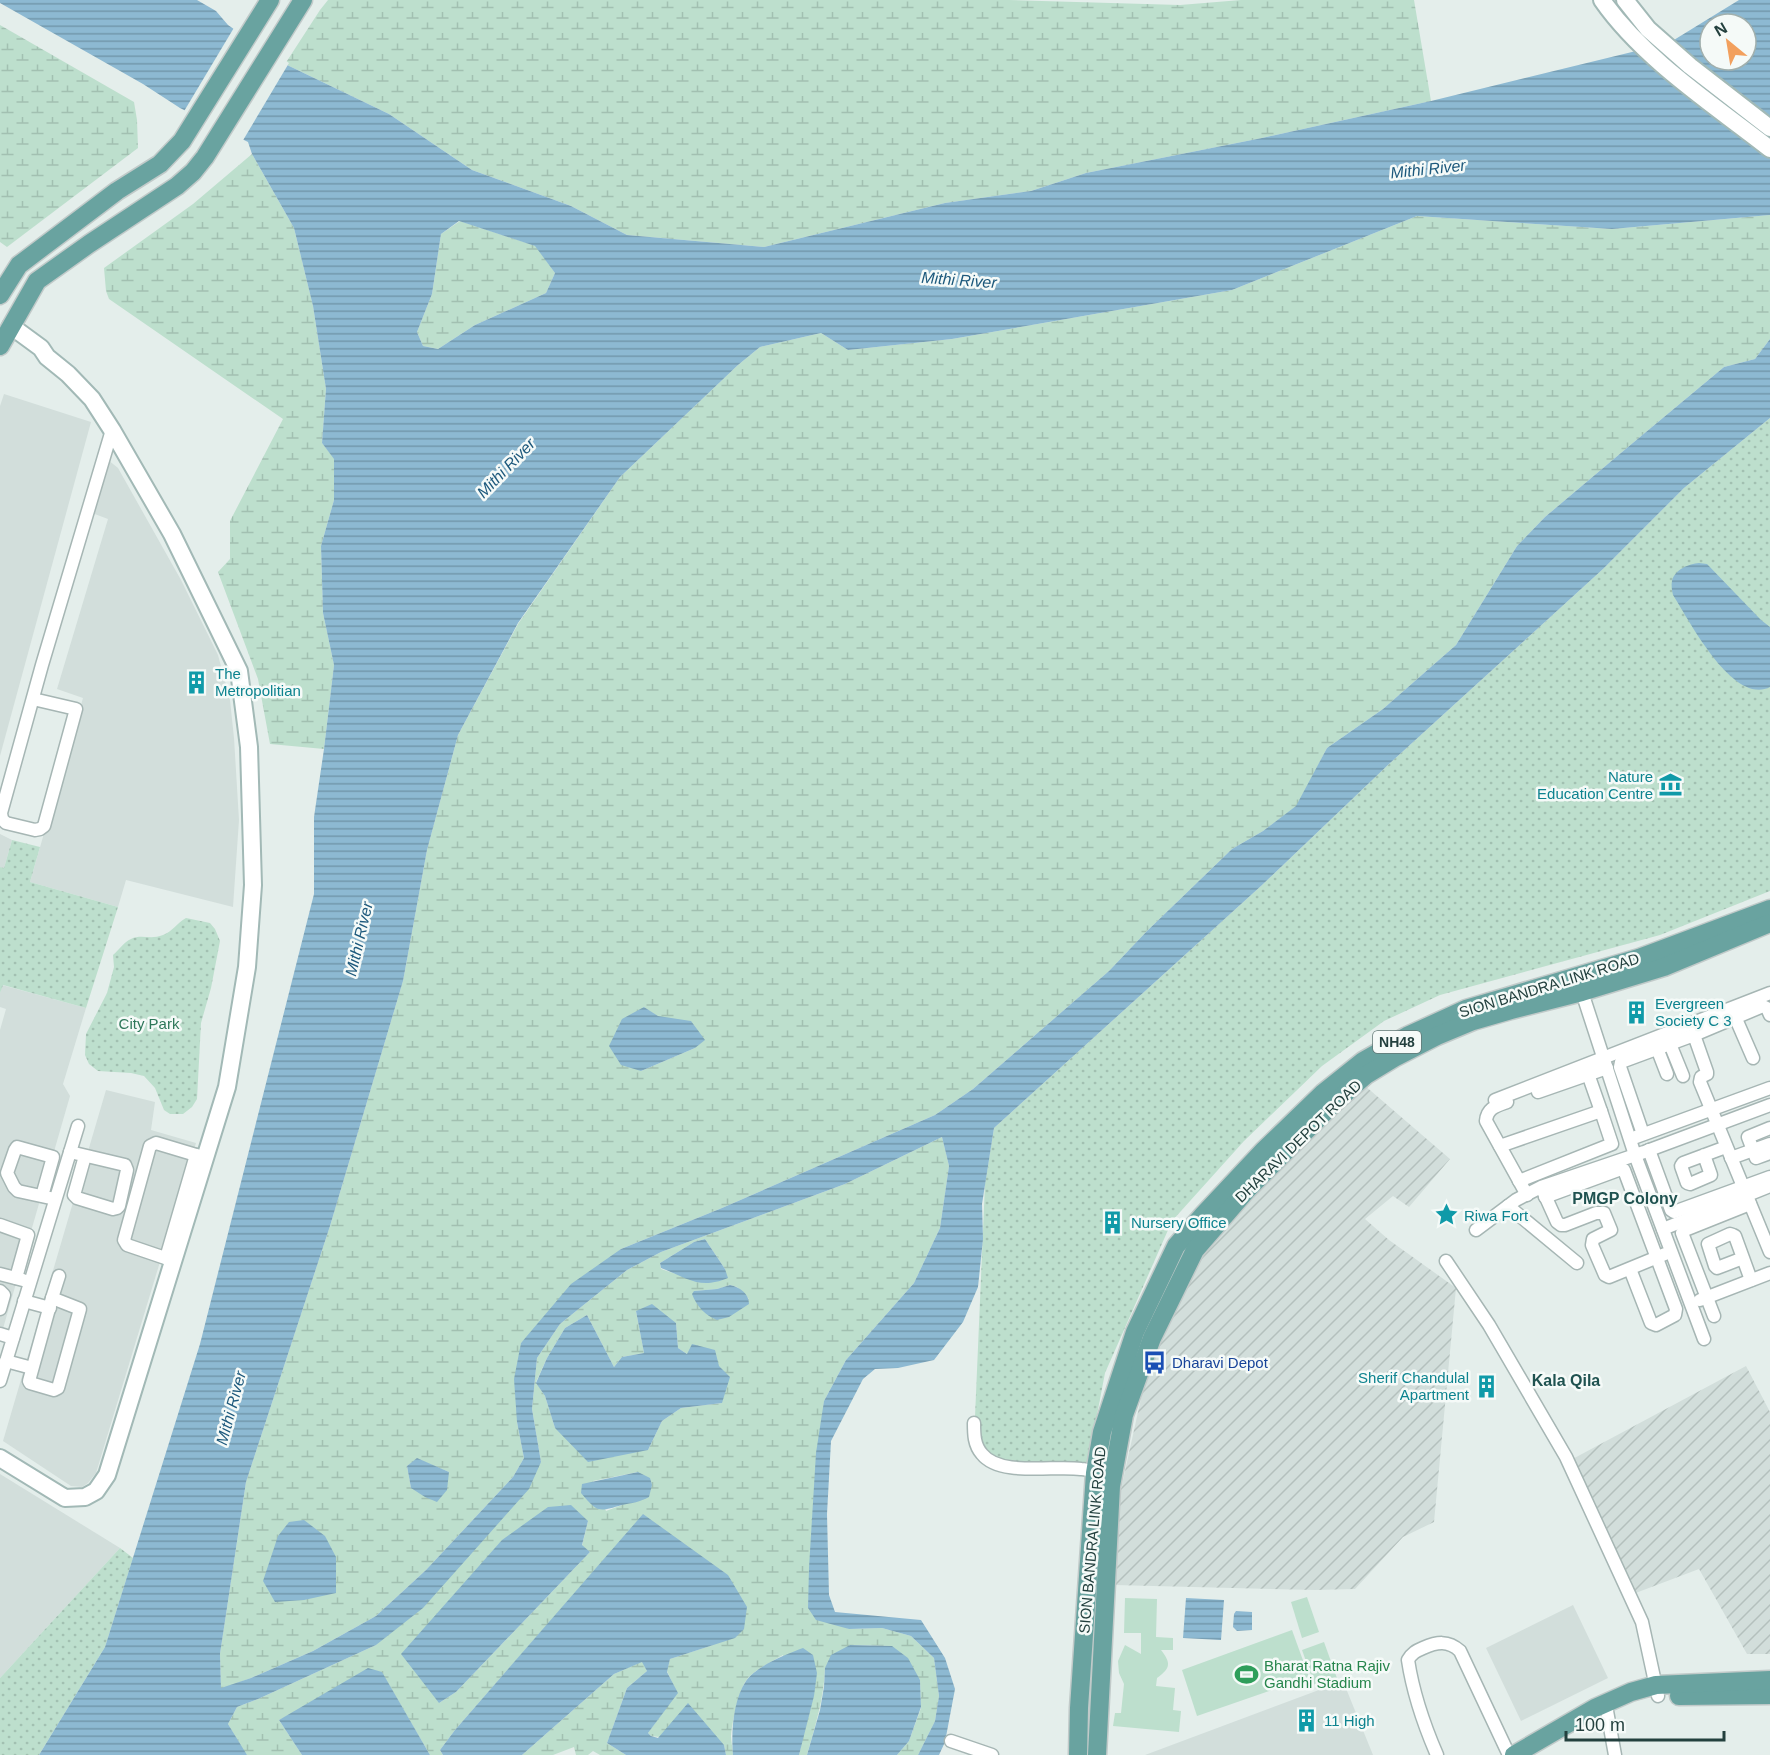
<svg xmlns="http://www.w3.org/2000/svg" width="1770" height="1755" font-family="Arial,sans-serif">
<defs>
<pattern id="industrial-furrows" width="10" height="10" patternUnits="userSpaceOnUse" patternTransform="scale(1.5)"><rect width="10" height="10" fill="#d2dedb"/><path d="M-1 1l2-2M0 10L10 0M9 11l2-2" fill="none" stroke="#b4c0bd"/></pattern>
<pattern id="wetland-marsh" width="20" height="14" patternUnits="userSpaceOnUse" patternTransform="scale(1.5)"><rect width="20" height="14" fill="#bddfcd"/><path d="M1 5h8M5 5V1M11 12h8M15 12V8" fill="none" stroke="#a2c0b1"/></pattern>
<pattern id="park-dots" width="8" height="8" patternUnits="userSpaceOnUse" patternTransform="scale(1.5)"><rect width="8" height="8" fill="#bddfcd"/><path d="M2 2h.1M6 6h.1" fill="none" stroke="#a2c0b1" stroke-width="1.8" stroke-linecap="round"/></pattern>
<pattern id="water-rules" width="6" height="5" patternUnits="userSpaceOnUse" patternTransform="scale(1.5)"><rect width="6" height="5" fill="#8db9d2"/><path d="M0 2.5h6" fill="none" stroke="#7398ac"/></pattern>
</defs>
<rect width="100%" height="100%" fill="#e4eeeb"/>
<g fill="#d2dedb">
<polygon points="4,394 91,422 0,756 0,406"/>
<polygon points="108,460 118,468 181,580 218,655 230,700 234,738 239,820 233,907 126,880 118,907 30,882 83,698 57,689 108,519 92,513"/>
<polygon points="0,834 12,840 4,868 0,867"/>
<polygon points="2,985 86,1008 63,1084 70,1096 0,1339 0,1030 6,1009 0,1007 0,993"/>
<polygon points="106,1090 155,1102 151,1130 196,1143 96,1473 88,1483 82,1487 71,1486 3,1441"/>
<polygon points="0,1474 120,1548 0,1678"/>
<polygon points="1573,1605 1608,1678 1521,1721 1486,1648"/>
<polygon points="1343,1681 1373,1755 1145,1755"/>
</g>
<g fill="url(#industrial-furrows)">
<polygon points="1364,1085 1450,1159 1409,1207 1393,1196 1365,1219 1389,1240 1456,1288 1434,1522 1403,1537 1355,1589 1315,1590 1114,1585 1119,1498 1142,1394 1162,1330 1204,1251 1312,1136"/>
<polygon points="1746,1366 1770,1412 1770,1654 1747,1654 1699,1569 1633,1594 1567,1462"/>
</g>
<g fill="url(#wetland-marsh)" fill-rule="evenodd">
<polygon points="328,0 1009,0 1180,5 1241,0 1414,0 1431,101 1262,138 1086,173 1031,191 945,203 764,247 627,235 571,206 472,170 389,114 285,64 320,10"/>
<polygon points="0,25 134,102 137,120 138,148 7,247 0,242"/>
<polygon points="252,154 294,228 313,306 326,389 322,443 334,458 334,500 321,546 323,613 334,665 324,749 270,744 258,679 218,572 230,559 230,521 283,419 109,299 106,291 104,268 193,204"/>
<path d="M1770 215V339L1755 359 1724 367 1628 447 1545 517 1517 546 1456 645 1383 709 1327 748 1297 806 1263 831 1232 849 1147 931 1109 971 973 1089 935 1115 722 1208 621 1249 521 1343 517 1422 524 1458 513 1477 426 1570 376 1616 313 1651 251 1678 221 1689 220 1654 246 1482 330 1226 403 981 427 850 458 735 518 624 620 477 738 365 760 347 821 333 848 350 952 339 1232 290 1417 216 1612 229ZM644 1007 657 1016 695 1048 641 1071ZM417 1459 449 1472 411 1488 407 1466Z"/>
<polygon points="460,221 536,246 555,273 546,293 475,325 438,349 423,346 417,332 432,294 441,234"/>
<path d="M942 1137 949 1166 940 1228 914 1283 846 1360 824 1401 808 1608 849 1629 882 1628 911 1636 934 1658 939 1696 935 1721 918 1755H897L909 1741 921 1708 920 1680 891 1646 850 1645 825 1668C824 1699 815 1726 807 1755H799L803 1736 783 1655C771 1662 758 1668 748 1678 739 1688 732 1722 731 1736 731 1742 733 1749 733 1755H726L724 1745 651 1736 648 1733 677 1693 667 1671 670 1659 713 1645 643 1515 455 1730 440 1750 443 1755H430L382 1673 279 1720 302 1755H247L245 1753 228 1724 237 1707 258 1699 376 1645 541 1462 532 1409 537 1358 560 1324 627 1270 661 1252 845 1184ZM705 1239 725 1269 676 1274 661 1269 660 1263 694 1242ZM730 1285 737 1287 749 1299 694 1291 717 1289ZM636 1311 676 1323 678 1348 687 1354 722 1403 681 1408 662 1421 648 1450 555 1428 545 1396 536 1382 547 1358 565 1328 587 1315 614 1367 622 1357 644 1353ZM638 1472 622 1505 606 1511 593 1481ZM588 1521 582 1546 590 1552 456 1692 439 1703Z"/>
<polygon points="643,1661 647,1671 627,1688 607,1743 626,1755 600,1755 593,1751 588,1755 576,1755 574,1747 553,1755 522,1755 614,1674"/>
</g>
<g fill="url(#park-dots)">
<polygon points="1770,418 1770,891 1660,935 1440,995 1384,1021 1322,1066 1244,1141 1172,1221 1105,1373 1087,1467 994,1460 979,1437 975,1417 985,1184 994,1128 1261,886 1389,764 1603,569 1684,488"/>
<polygon points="12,840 40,847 30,882 118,907 86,1008 3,985 0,993 0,867 4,868"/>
<path d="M186 918 210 923 215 929 220 941 211 988 201 1023 197 1099 192 1107 183 1114H170L164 1110 155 1088 144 1076 131 1073 98 1071 89 1064 85 1055 86 1034 107 993 114 967 113 955C119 950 124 942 131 939 141 934 151 940 163 935 172 932 177 923 186 918Z"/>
<polygon points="120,1548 133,1558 105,1647 39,1755 0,1755 0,1678"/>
</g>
<g fill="#bddfcd">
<polygon points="1307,1597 1319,1632 1302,1638 1291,1602"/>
<path d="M1125 1598 1157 1599 1156 1637 1173 1638V1650H1161C1171 1663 1171 1668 1157 1678L1156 1686 1175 1688 1173 1710 1181 1711 1179 1732 1113 1726 1115 1713H1121L1124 1684 1119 1673 1118 1661 1125 1645 1141 1654V1633H1124Z"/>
<polygon points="1292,1630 1309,1677 1197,1716 1182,1670"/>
<polygon points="1324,1642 1338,1681 1316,1689 1302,1650"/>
</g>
<g fill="url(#water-rules)" fill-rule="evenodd">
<path d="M0 0H197L216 11 228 25 285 64 389 114 472 170 571 206 627 235 764 247 945 203 1031 191 1086 173 1262 138 1431 101 1669 43 1739 0H1770V215L1612 229 1417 216 1232 290 952 339 848 350 821 333 760 347 738 365 620 477 518 623 458 735 427 850 403 981 330 1226 246 1482 220 1654 221 1688 251 1678 313 1651 376 1616 426 1570 513 1477 524 1458 517 1422 514 1379 521 1343 571 1284 621 1249 722 1208 935 1115 973 1089 1109 971 1147 931 1232 849 1263 831 1296 806 1327 748 1383 709 1456 645 1517 546 1545 517 1628 447 1724 367 1755 359 1770 339V418L1684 488 1603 569 1389 764 1261 886 994 1128 982 1204 983 1239 978 1287 963 1322 934 1360 898 1368 875 1369 863 1379 831 1441 827 1514 829 1595 835 1612 921 1620 945 1658 955 1689 945 1742 939 1755H918L935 1721 939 1696 934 1658 911 1636 882 1628 849 1629 816 1620 808 1608 809 1568 816 1453 824 1401 846 1360 914 1283 940 1228 949 1166 942 1137 845 1184 661 1252 627 1270 560 1324 537 1358 532 1409 541 1462 529 1489 423 1608 376 1645 258 1699 237 1707 228 1724 247 1755H39L105 1647 200 1344 314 894V817L324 749 334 665 323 613 321 546 334 500V459L322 443 326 389 313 306 294 228 252 154 248 142 180 108 143 84 0 3ZM1710 24H1746V60H1710ZM459 221 535 246 555 273 546 293 475 325 438 349 423 346 417 332 432 294 441 234Z"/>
<path d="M1699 563 1707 564 1761 620 1770 627V687C1733 706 1689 620 1673 595 1672 591 1671 585 1672 581 1675 569 1689 564 1699 563Z"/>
<polygon points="644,1007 658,1016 691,1021 705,1040 695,1048 641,1071 621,1065 609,1046 622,1019"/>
<path d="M705 1239 725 1269 728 1278C699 1290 688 1278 661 1268L660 1263 694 1242Z"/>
<path d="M730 1285C740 1287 749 1294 749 1304L729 1317 717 1320C705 1315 697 1307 692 1294L694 1291 717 1289Z"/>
<polygon points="652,1304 676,1323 678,1348 687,1354 692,1344 715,1350 719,1366 730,1377 722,1403 681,1408 662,1421 648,1450 588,1462 555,1428 545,1396 536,1383 547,1358 565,1328 587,1315 614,1367 622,1357 644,1353 636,1311"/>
<polygon points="417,1458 449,1472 447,1490 437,1502 425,1497 411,1488 407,1466"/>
<path d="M638 1472 650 1478 652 1485 649 1497C640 1502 632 1503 622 1505 598 1512 598 1513 581 1493L582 1484Z"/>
<polygon points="571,1505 588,1521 582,1545 590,1552 456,1692 439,1703 401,1654 502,1540 548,1507"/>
<polygon points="643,1514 728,1575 747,1607 744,1629 735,1638 670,1659 667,1672 678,1693 648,1733 651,1736 658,1738 688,1703 724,1745 726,1755 626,1755 607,1743 627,1688 647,1671 642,1662 614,1674 522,1755 443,1755 440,1750 455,1730"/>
<polygon points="304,1520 325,1536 336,1557 336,1593 304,1600 275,1602 263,1581 278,1536 289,1522"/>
<polygon points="1186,1598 1224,1600 1221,1640 1183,1638"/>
<polygon points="1236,1611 1252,1612 1252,1630 1237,1631 1233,1627 1234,1614"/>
<polygon points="850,1645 892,1646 908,1658 920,1680 921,1707 909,1741 897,1755 807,1755 820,1710 824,1687 825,1668 831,1655"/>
<path d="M803 1648 813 1655 817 1673 814 1696 799 1755H733C731 1733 733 1700 746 1681 756 1666 787 1654 803 1648Z"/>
<polygon points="368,1668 382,1672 430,1755 302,1755 279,1720"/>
</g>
<polygon fill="#e4eeeb" points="235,26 289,63 242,142 183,113"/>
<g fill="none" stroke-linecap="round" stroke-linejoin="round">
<defs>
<g id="street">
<polyline points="33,699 76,709 44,826 40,829 35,830 6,823 2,819 1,813 42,665 112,430"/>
<polyline points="1580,986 1635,1155 1704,1339"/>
<polyline points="1733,1012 1753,1058"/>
<polyline points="1694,1035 1763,1006 1767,1008 1770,1015"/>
<polyline points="1655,1043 1667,1074"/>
<polyline points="1670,1044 1683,1076"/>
<polyline points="1538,1092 1607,1068"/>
<polyline points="1495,1100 1770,993"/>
<path d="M1507 1102C1496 1106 1487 1108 1486 1121L1527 1195"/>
<polyline points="1770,1128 1748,1137 1756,1158 1770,1153"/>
<polyline points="1643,1134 1620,1067 1621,1062 1694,1035 1707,1072 1707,1074 1701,1077 1700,1082 1770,1252"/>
<polyline points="1636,1137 1770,1088"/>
<polyline points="1500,1146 1601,1111 1588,1074"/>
<polyline points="1649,1150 1671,1210 1674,1212 1770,1177"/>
<polyline points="70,1152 125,1165 127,1170 119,1206 117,1208 113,1209 77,1198 74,1195 85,1156"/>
<polyline points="1704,1155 1711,1175 1690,1184 1687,1183 1681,1166 1683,1163 1726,1147"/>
<polyline points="1731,1158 1770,1144"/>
<polyline points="1519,1181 1612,1144 1601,1111"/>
<polyline points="1543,1191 1557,1222 1561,1225 1565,1225 1596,1213 1604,1213 1611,1230 1593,1239 1592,1245 1605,1275 1609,1277 1665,1254"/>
<polyline points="42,1196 53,1157 17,1147 15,1150 7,1173 14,1187 18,1191 55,1199"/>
<polyline points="1545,1197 1621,1169 1624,1170 1676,1309 1675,1315 1656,1325 1651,1323 1630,1269"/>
<polyline points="1508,1206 1577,1263"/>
<polyline points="0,1225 28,1235 16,1278"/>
<polyline points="1663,1229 1770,1186"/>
<polyline points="1476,1230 1516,1200 1541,1187 1644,1152 1770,1105"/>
<polyline points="166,1258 196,1155"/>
<polyline points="1743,1258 1717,1268 1715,1266 1708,1244 1730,1234 1733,1235 1735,1236 1751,1280"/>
<polyline points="174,1261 127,1245 124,1240 150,1146 156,1143 206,1158"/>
<polyline points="1446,1261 1489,1325 1566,1457 1642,1622 1658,1696"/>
<polyline points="0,1274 23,1280"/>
<polyline points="0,1291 4,1295 0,1309"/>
<polygon points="52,1298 80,1309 58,1388 54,1390 30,1383 29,1381"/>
<polyline points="52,1298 59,1276"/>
<polyline points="1700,1300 1770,1273"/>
<polyline points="24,1301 50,1308"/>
<polyline points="1714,1316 1682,1233 1685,1230 1750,1204"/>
<polyline points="0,1334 13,1338"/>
<polyline points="6,1361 32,1368"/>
<polyline points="0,1381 78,1126"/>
<path d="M974 1423C974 1434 974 1445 982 1454 1000 1477 1055 1465 1081 1469 1086 1469 1091 1471 1095 1473"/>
<polyline points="1607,1711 1615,1755"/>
<polyline points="951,1741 992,1755"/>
<path d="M1437 1755C1424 1725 1413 1693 1408 1660 1412 1653 1416 1651 1423 1648 1437 1642 1448 1640 1460 1651L1509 1755"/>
</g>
<g id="secondary">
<path d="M1602 0C1643 59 1714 105 1770 149"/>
<polyline points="1625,0 1648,29 1690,66 1770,128"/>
<polyline points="0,1458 65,1498 85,1497 96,1491 107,1475 227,1087 247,967 253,885 249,747 239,671 172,534 112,430 92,399 68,374 47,357 41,348 11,326"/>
</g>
<g id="primary">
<polyline points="0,295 19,265 117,191 160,164 182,141 270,0"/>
<polyline points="0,346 37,281 89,244 177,186 193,172 205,157 303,0"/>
<polyline points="1679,1696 1770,1695"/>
<polyline points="1078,1755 1079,1708 1095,1473 1102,1432 1135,1332 1176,1246 1203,1215 1264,1150 1323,1093 1363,1061 1407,1036 1466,1009 1639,958 1770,909"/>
<polyline points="1097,1755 1111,1486 1124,1415 1152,1338 1195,1250 1246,1191 1333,1104 1366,1075 1394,1058 1437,1036 1473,1021 1511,1010 1582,992 1664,967 1770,923"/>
<polyline points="1514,1755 1595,1708 1631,1692 1656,1685 1770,1680"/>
</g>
</defs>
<use href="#street" stroke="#a6b6b4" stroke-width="15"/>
<use href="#secondary" stroke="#a2b9b6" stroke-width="20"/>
<use href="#primary" stroke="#c1cac9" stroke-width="21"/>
<use href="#street" stroke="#fff" stroke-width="12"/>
<use href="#secondary" stroke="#fff" stroke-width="16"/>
<use href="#primary" stroke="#69a3a0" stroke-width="18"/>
</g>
<defs>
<symbol id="building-bare" viewBox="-9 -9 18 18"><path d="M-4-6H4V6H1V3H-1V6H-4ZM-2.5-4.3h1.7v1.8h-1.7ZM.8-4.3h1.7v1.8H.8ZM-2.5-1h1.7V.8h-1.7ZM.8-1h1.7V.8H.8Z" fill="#0f9aa8" stroke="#f5faf8" stroke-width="2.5" paint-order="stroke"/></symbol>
<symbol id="museum-bare" viewBox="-9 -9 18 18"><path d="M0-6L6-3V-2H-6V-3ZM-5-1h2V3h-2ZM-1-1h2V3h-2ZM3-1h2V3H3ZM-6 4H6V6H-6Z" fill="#0f9aa8" stroke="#f5faf8" stroke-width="2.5" paint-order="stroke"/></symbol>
<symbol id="sight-bare" viewBox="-9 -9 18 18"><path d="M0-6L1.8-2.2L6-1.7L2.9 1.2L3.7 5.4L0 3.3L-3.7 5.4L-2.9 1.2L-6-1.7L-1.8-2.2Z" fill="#0f9aa8" stroke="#f5faf8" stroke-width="2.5" paint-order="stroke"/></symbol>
<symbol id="bus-bare" viewBox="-9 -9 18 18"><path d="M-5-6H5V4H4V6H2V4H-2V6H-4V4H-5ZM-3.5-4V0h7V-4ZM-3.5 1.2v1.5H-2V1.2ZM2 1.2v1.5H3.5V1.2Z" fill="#1a4fb4" stroke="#f5faf8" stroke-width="2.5" paint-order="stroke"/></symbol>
<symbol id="stadium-bare" viewBox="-9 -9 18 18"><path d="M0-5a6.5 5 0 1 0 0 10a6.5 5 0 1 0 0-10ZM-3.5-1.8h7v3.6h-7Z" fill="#2e9e5b" stroke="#f5faf8" stroke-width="2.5" paint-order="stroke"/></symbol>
</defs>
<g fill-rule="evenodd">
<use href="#building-bare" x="180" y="666" width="33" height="33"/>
<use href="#museum-bare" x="1654" y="768" width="33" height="33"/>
<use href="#building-bare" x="1620" y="996" width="33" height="33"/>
<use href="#sight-bare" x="1430" y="1198" width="33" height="33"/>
<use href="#building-bare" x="1096" y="1206" width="33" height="33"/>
<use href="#bus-bare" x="1138" y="1346" width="33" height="33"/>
<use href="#building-bare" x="1470" y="1370" width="33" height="33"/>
<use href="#stadium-bare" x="1230" y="1658" width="33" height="33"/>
<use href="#building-bare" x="1290" y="1704" width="33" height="33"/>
</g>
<g text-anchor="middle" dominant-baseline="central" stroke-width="5" stroke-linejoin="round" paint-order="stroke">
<rect fill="#f5faf8" stroke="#627876" stroke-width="1.5" x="1373" y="1031" width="48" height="22" rx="4.5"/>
<g font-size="14" font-weight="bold" fill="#23403e">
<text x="1397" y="1042">NH48</text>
</g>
<g font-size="15" fill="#0d838f" stroke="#f5faf8" text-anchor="start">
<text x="215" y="673">The<tspan x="215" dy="17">Metropolitian</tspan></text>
<text x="1653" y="776" text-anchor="end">Nature<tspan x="1653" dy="17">Education Centre</tspan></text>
<text x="1655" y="1003">Evergreen<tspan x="1655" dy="17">Society C 3</tspan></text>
<text x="1464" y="1215">Riwa Fort</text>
<text x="1131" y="1222">Nursery Office</text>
<text x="1469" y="1377" text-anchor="end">Sherif Chandulal<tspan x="1469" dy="17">Apartment</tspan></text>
<text x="1324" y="1720">11 High</text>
</g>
<g font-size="15" fill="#23403e" stroke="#f5faf8">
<text transform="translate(1549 985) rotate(-17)">SION BANDRA LINK ROAD</text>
<text transform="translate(1298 1141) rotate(-44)">DHARAVI DEPOT ROAD</text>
<text transform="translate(1092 1540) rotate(-85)">SION BANDRA LINK ROAD</text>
</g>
<g font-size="15" fill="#2d7759" stroke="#f5faf8">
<text x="149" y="1023">City Park</text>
</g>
<g font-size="15" fill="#164399" stroke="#f5faf8" text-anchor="start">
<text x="1172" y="1362">Dharavi Depot</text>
</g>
<g font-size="15" fill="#27864d" stroke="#f5faf8" text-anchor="start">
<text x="1264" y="1665">Bharat Ratna Rajiv<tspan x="1264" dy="17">Gandhi Stadium</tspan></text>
</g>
<g font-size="16" font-style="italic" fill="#1d597c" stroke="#f5faf8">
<text transform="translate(1428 169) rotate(-6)">Mithi River</text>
<text transform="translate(959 280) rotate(4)">Mithi River</text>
<text transform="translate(506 468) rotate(-46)">Mithi River</text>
<text transform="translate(359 939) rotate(-77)">Mithi River</text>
<text transform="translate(231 1408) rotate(-75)">Mithi River</text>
</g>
<g font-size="16" font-weight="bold" fill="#1f5250" stroke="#f5faf8">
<text x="1625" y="1198">PMGP Colony</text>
<text x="1566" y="1380">Kala Qila</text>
</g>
</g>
<g transform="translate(1728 42) rotate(330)"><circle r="28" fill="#f5faf8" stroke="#a1b0ae" stroke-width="1.5"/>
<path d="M0-4.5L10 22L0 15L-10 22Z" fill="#f2a05e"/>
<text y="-9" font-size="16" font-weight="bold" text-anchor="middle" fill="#23403e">N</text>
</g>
<path d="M1566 1731v9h158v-9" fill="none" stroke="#23403e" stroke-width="3"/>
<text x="1575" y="1731" font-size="18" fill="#23403e" stroke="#f5faf8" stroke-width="4.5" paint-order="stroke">100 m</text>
</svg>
